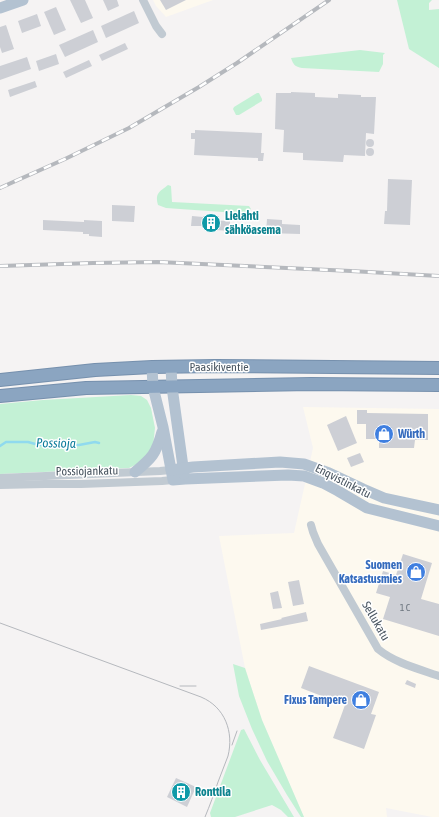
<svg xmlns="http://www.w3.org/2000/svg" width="439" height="817" font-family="'Asap Condensed',sans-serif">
<rect width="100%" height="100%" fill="#f5f3f3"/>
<g fill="#fdf9ef">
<polygon points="153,0 213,0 166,17 156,6"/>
<polygon points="303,407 439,409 439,817 432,817 386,808 387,817 304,817 262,720 245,668 219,536 294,533 313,448"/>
</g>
<g fill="#c3f1d5">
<polygon points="397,0 432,0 429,3 429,10 439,9 439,68 409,49"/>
<path d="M360 50 385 53 383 55V64L379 72 302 68C295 67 293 64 291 58Z"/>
<polygon points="257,93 259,93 262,99 262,101 239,115 236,115 233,109 234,107"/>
<path d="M168 185 171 186 172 202 249 206 251 209 246 212 237 213 166 208 158 205C155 193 159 192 168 185Z"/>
<polygon points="131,395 141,396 147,400 151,408 155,428 153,446 143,461 129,468 0,474 0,404 43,400"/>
<polygon points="233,664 245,668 262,720 304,817 301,817 287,795 267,761 252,729 239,696"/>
<polygon points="244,729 260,760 294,817 288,817 281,810 272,805 235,817 211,817 210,813 241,730"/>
</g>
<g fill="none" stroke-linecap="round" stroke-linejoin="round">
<polyline stroke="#90daee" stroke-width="2.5" points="0,446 6,442 28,442 39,445 79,445 95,442 99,443"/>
</g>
<g fill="#cdcfd5">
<polygon points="70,0 85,0 93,18 81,23"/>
<polygon points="103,0 117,0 119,6 108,11"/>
<polygon points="160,0 186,0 166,10"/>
<polygon points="56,7 66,30 54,35 44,12"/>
<polygon points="134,11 139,23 106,38 101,26"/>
<polygon points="37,14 41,26 22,33 18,21"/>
<polygon points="6,25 14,49 2,53 0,47 0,27"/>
<polygon points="93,30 98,42 65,57 59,45"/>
<polygon points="125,43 128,49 102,61 99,55"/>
<polygon points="56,54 59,64 39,71 36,61"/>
<polygon points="27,57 31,69 0,80 0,66"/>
<polygon points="89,60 92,66 66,78 63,72"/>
<polygon points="35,81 37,87 10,97 8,90"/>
<polygon points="291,92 315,93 315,97 338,98 338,94 361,95 361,97 376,97 374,134 366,133 365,156 344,155 343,162 303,160 303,153 283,152 284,130 275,129 276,93 291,93"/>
<polygon points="195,130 262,133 261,153 264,153 263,161 258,161 258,158 194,155 195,139 191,139 191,133 195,133"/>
<circle cx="370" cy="143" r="4"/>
<circle cx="370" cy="152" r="4"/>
<polygon points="388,179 412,180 410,225 384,224 385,211 387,211"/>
<polygon points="112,205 135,206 134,222 112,221"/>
<polygon points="192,216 203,217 203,220 230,221 230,231 203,229 203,226 191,226"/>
<polygon points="267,219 282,220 282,224 300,225 300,234 266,233"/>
<polygon points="43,220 84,222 84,220 102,221 102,237 89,236 89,234 83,234 83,232 43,230"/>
<polygon points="357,410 367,410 367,413 428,414 428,440 415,440 414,448 379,448 379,439 366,439 366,424 357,424"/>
<polygon points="346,416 357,443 338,451 327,425"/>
<polygon points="360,453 364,462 351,467 347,458"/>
<polygon points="403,554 432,563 421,599 439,604 439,636 383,619 390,597 376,593 383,571 396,575"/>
<polygon points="299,580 304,604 293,606 288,582"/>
<polygon points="278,591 282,608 273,609 270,593"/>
<polygon points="306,612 308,621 261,630 260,624 282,619 281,618"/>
<polygon points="309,666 379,692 371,714 376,715 364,749 333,738 345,705 301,688"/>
<polygon points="407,680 416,684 415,688 405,684"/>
<polygon points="176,778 196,787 187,807 167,797"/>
</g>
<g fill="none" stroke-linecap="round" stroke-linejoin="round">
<defs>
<g id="highway">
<polyline points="0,380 95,370 152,367 215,366 439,368"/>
<polyline points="0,396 86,388 311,384 439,385"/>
</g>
</defs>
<use href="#highway" stroke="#7690ad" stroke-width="14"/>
<g stroke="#c1cad2" stroke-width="8">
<polyline points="143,0 156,26 162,34"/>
<polyline points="0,478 160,471 171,470"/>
<polyline points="0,485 45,484 81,484 162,481 173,480"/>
<path d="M311 525 313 532 318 544 378 649C395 663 419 669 439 676"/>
</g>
<g stroke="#b3c2d1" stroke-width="11">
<polyline points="0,8 23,0"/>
<polyline points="152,367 153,387 163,427 173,480 185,479 288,475 304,476 323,483 338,491 367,508 439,526"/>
<polyline points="171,367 172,387 184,474"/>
<polyline points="171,470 193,467 280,462 304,464 329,473 363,489 384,498 439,510"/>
<path d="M135 472C152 458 156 454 162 432"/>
</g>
<use href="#highway" stroke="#8ba5c1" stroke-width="12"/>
<g stroke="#b5b8bd" stroke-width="1">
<path d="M0 623 201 697C225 707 234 732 228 756 225 765 221 773 218 782 214 794 210 805 205 817"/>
<polyline points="180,686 196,686"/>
<polyline points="232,745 237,731"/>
</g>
<defs>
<g id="rail">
<polyline points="0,188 65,159 129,128 199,87 237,63 329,0"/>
<polyline points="0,266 93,263 158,262 351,271 439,276"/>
</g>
</defs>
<use href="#rail" stroke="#b5b8bd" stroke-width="4"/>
<use href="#rail" stroke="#fff" stroke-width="2.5" stroke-dasharray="8" stroke-linecap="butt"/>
</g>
<defs>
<symbol id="building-disc" viewBox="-11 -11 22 22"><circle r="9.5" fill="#0f9aa8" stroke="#fff"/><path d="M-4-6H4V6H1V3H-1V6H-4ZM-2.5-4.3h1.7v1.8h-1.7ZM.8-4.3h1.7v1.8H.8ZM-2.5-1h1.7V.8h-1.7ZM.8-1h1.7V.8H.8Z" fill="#fff"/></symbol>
<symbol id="shop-disc" viewBox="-11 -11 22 22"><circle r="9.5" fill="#3f7fe0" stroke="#fff"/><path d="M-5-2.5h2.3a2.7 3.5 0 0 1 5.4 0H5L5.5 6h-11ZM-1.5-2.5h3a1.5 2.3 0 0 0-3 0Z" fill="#fff"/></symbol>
</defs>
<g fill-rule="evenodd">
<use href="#building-disc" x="200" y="212" width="22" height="22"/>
<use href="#shop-disc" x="373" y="423" width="22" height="22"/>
<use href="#shop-disc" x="405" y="561" width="22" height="22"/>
<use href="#shop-disc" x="350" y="689" width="22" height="22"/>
<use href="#building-disc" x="170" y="781" width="22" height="22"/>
</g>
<g text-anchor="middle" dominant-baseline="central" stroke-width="3" stroke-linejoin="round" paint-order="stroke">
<g font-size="10" fill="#6b747e">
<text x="405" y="607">1 C</text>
</g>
<g font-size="12" font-weight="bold" fill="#0d838f" stroke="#fff" text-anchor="start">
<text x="225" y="216">Lielahti<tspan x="225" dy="14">sähköasema</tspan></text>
<text x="195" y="792">Ronttila</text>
</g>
<g font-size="12" fill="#4a5661" stroke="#fff">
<text x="219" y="367">Paasikiventie</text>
<text transform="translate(87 471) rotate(-1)">Possiojankatu</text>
<text transform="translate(343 481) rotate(27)">Enqvistinkatu</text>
<text transform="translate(376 621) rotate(60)">Sellukatu</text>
</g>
<g font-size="12" font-weight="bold" fill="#366cbe" stroke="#fff" text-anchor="end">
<text x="398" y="434" text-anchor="start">Würth</text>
<text x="402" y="565">Suomen<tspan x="402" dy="14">Katsastusmies</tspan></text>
<text x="347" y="700">Fixus Tampere</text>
</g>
<g font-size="13" font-style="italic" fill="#0c7c9b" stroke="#fff">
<text transform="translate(56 443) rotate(1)">Possioja</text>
</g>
</g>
</svg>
